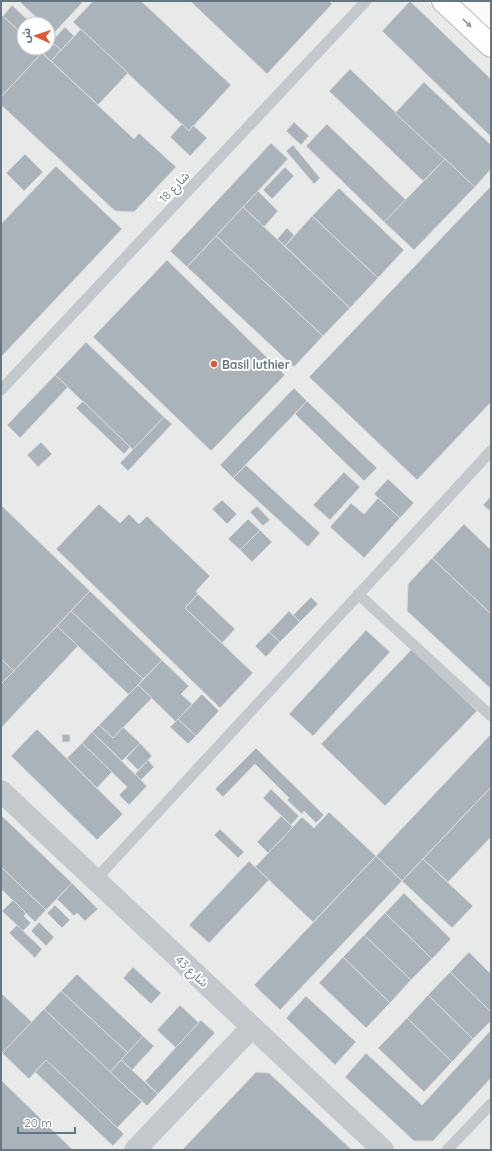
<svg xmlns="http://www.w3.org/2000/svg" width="492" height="1151" font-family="Quicksand,'Noto Sans Arabic',sans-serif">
<rect width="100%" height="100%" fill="#fafaf8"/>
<path fill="#e8e9e9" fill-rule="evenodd" d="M1 1H427L491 61V1150H1ZM24 24H48V48H24Z"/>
<g fill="#aab3b9" stroke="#dcdcda">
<polygon points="19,1 80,1 82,3 53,34 48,29 48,24 43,24"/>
<polygon points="93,1 141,1 231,85 189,131 73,22"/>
<polygon points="190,1 329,1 332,4 267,74"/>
<polygon points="410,1 491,79 491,137 382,31"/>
<polygon points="12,5 32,24 24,24 24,36 3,16"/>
<polygon points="1,14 24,36 24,48 37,48 42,53 1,97"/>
<polygon points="65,27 74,36 61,50 51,42"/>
<polygon points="81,29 128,73 98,105 51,61"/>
<polygon points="48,39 61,50 51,61 37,48 48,48"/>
<polygon points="42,53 134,139 139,133 176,167 134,212 115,211 1,105 1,97"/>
<polygon points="350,69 445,159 423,181 329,91"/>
<polygon points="424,82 491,145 491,169 475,187 395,113"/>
<polygon points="294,122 309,136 301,145 286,131"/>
<polygon points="182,124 189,131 193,125 207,138 190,156 170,137"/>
<polygon points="327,124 406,200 384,222 306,146"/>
<polygon points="271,143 288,159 187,267 170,251"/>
<polygon points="293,145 320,178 314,184 286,151"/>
<polygon points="25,154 43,172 24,191 6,173"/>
<polygon points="445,159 475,187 414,250 384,222"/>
<polygon points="56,166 122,229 1,357 1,224"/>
<polygon points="285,167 294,176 272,199 263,190"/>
<polygon points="491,186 491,402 417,480 309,377"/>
<polygon points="339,188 404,250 378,278 312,216"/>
<polygon points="258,191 278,211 264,227 243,207"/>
<polygon points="243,207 350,308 323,336 216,236"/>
<polygon points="312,216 378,278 350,308 285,246"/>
<polygon points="287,228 294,235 285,246 277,239"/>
<polygon points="216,236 323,336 294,367 187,267"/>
<polygon points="167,260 285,375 211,451 93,337"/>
<polygon points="86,342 164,417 133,450 55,375"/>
<polygon points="55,375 68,387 20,438 7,425"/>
<polygon points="294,388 307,401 233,478 220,465"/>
<polygon points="83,401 130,447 124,454 76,408"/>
<polygon points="307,401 377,468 364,481 295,414"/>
<polygon points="164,417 172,424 128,471 120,463"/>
<polygon points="41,442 52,454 38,467 27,455"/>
<polygon points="246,465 320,533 308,547 233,478"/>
<polygon points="344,472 360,487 330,520 313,505"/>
<polygon points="388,479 414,503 400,518 374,494"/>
<polygon points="491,496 491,512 483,505"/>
<polygon points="378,498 400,518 364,558 330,527 351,503 364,514"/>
<polygon points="222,500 237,514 227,524 212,509"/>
<polygon points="99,504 120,523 129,514 139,524 147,516 210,576 196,591 198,594 185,608 253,673 220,708 56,549"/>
<polygon points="1,505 90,591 14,671 1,659"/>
<polygon points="257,506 270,520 263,526 250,512"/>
<polygon points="248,519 260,530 240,550 228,539"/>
<polygon points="464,524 491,550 491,614 432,558"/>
<polygon points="260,530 272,542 252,562 240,550"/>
<polygon points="432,558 491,614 491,689 407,611 408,584"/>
<polygon points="90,591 162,660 143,679 71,611"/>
<polygon points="198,594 235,629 222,643 185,608"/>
<polygon points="311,597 318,604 300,622 293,615"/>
<polygon points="71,611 143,679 129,695 57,626"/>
<polygon points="289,611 300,622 280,642 269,632"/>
<polygon points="57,626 78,646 1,728 1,684"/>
<polygon points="366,630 390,652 313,736 289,714"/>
<polygon points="269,632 280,642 266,657 255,646"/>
<polygon points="412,649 477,711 385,806 321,744"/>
<polygon points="1,659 14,671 1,684"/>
<polygon points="162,660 189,686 181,694 192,704 176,722 138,685"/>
<polygon points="138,685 152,698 113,738 99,725"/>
<polygon points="202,694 219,711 196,736 178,719"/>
<polygon points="178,719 196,736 188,744 170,727"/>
<polygon points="99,725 113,738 123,727 140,743 122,761 92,732"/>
<polygon points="37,729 123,814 97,840 11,756"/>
<polygon points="92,732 147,786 129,805 119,795 127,787 82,743"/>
<polygon points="62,734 70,735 70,742 62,742"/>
<polygon points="491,734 491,787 402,881 376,856"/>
<polygon points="82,743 112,772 97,788 67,758"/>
<polygon points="140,743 152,756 138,770 126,758"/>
<polygon points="256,748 324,815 316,823 304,811 302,814 287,800 289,798 255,764 223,797 215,789"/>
<polygon points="148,760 154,767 141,780 135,774"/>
<polygon points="491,787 491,837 448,882 423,859"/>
<polygon points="271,789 299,816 291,825 263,798"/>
<polygon points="329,812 376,856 313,922 255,867 302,817 314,828"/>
<polygon points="1,815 72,883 46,910 1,867"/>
<polygon points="281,816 293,827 268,853 257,842"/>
<polygon points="220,829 244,852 238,858 214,835"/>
<polygon points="376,856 402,881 280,1010 254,985"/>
<polygon points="423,859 473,906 452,928 402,881"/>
<polygon points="249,861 269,880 209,943 189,925"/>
<polygon points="2,868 46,910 35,922 1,889 1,870"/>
<polygon points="72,883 98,909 85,921 77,913 74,916 57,899"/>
<polygon points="404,893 451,939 432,959 385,913"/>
<polygon points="13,900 26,913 24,916 31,923 23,931 2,911"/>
<polygon points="55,905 70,920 62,928 47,913"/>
<polygon points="385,913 432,959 411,980 364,935"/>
<polygon points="39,922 54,937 46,946 31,931"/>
<polygon points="17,925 42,949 35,958 9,933"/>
<polygon points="364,935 411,980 390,1003 343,957"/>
<polygon points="469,952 491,974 491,1012 450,972"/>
<polygon points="343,957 390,1003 366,1028 319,983"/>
<polygon points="133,967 161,993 151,1004 123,978"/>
<polygon points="450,972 491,1012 491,1021 473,1039 428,995"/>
<polygon points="77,974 143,1036 128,1053 61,991"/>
<polygon points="61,991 128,1053 110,1072 44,1009"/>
<polygon points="1,993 32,1022 1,1055"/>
<polygon points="428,995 473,1039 452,1062 407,1018"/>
<polygon points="306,996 356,1042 335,1065 286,1018"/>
<polygon points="180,1005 199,1023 176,1048 157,1030"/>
<polygon points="44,1009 142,1102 117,1128 46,1060 29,1079 2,1053"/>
<polygon points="407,1018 452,1062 424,1092 378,1048"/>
<polygon points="201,1020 215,1033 158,1094 145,1081"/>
<polygon points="491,1030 491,1078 433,1141 414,1141 345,1077 366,1053 422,1105"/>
<polygon points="143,1036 154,1046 132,1070 121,1060"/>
<polygon points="46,1060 124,1134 113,1146 35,1072"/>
<polygon points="121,1060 158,1094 147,1106 110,1072"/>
<polygon points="256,1072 269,1073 352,1150 182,1150"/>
<polygon points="1,1080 73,1150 1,1150"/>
</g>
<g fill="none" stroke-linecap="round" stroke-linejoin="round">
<defs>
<polyline id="secondary" points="443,1 491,46"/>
</defs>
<use href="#secondary" stroke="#b3babf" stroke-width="24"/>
<g stroke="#c3c8cc" stroke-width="11">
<polyline points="1,390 366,1"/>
<polyline points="358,594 491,716"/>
<polyline points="95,880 491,451"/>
<polyline points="447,1150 491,1104"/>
</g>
<g stroke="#c3c8cc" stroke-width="22">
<polyline points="1,791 383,1150"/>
<polyline points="135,1150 252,1027"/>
</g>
<use href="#secondary" stroke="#fff" stroke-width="22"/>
</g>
<defs><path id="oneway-solid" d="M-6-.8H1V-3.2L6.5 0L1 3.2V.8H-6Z"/></defs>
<use fill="#939fa8" href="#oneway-solid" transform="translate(467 23) rotate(43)"/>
<circle fill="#e4572e" stroke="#fff" stroke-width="1.5" cx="214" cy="364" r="4"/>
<g text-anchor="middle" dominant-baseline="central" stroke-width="4" stroke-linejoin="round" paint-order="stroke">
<g font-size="12" fill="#657683" stroke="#fff">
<text transform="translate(174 187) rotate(-47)">شارع 18</text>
<text transform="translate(192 971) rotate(43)">شارع 43</text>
</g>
<g font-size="12" font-weight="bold" fill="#657683" stroke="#fff" text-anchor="start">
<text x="222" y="364">Basil luthier</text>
</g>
</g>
<rect width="492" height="1151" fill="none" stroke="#657683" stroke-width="4"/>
<g transform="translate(36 36) rotate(273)"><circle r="19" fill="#ffffff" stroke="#c1c8cd"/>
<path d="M0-3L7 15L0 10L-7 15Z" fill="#e4572e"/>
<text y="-6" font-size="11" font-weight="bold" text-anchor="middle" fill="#657683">ش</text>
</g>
<path d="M18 1127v6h57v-6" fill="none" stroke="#657683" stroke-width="2"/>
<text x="24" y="1127" font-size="12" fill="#657683" stroke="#ffffff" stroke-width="3" paint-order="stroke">20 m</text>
</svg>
